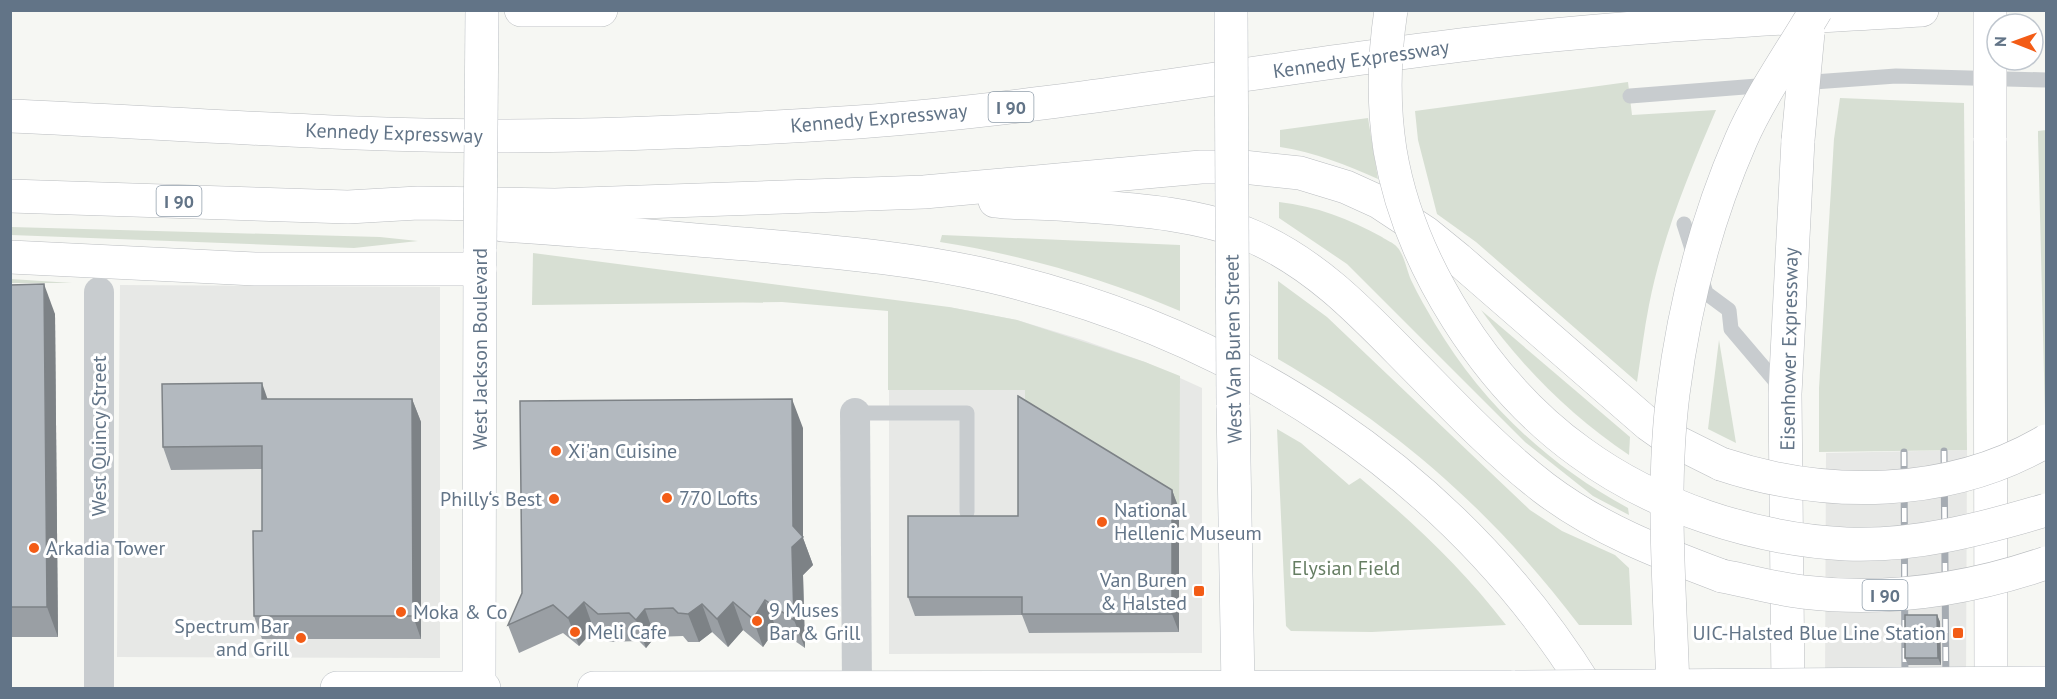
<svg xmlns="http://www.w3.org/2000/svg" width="2057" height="699" font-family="'PT Sans',sans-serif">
<rect width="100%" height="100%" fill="#f6f7f3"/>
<g fill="#e7e8e6">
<polygon points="120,285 440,287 440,658 117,657"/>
<polygon points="949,307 1017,320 1083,340 1145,362 1202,388 1202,653 889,654 889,311"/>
<polygon points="1967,450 1966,688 1825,688 1826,453"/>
</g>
<g fill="#d7dfd3">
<path d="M1628 82 1632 115 1716 110C1689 173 1662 238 1649 305 1644 330 1641 356 1637 382L1476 242 1437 214 1418 140 1415 111Z"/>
<polygon points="1840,98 1964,103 1967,450 1819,452 1819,388 1834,139"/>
<polygon points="2046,114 2046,413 2045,414 2038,136 2038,131 2046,130"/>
<path d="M1368 118 1378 179C1346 165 1315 152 1280 147V130Z"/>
<path d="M1279 202C1316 206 1349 219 1382 237 1386 240 1394 243 1397 247 1404 254 1407 271 1411 280 1418 295 1427 310 1435 324 1482 403 1548 465 1628 508L1629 515 1593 496 1525 442 1347 264 1279 218Z"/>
<polygon points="11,227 380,237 418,241 354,248 11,235"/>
<path d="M942 235 1180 245V311C1103 278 1022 255 940 242Z"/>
<polygon points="533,253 949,307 1017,320 1145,362 1180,376 1179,509 1025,415 1025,390 888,390 888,311 782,302 532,305"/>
<polygon points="10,279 11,279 72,283 11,283"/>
<path d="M1278 281 1327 317 1530 510 1562 531 1615 555 1629 568 1632 625H1579C1495 514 1399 429 1278 359Z"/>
<path d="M1481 310 1630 437 1629 455C1571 416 1522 367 1481 310Z"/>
<polygon points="1719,340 1736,443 1708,429"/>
<path d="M1277 429 1301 443 1349 485 1360 478C1414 523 1463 569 1506 625L1372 632 1291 631 1286 626Z"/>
</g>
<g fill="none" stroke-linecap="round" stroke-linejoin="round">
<defs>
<g id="secondary">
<polyline points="1233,405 1238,687"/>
<polyline points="337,688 484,688"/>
<polyline points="479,688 480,249"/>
<polyline points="594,688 1515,687"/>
</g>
<g id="motorway">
<polyline points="521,10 601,10"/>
<path d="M10 116C171 123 332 135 492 136 614 136 737 130 858 122 1064 107 1266 68 1470 44 1620 26 1771 19 1922 10"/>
<polyline points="1990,138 1991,688"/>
<polyline points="10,196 348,207 418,203 555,205 924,192 1201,167 1243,167 1300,173 1346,187 1379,202 1426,233 1458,259 1648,424 1665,436 1721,464"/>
<path d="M995 201C1016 204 1037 202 1058 204 1122 209 1194 211 1254 237 1323 268 1369 321 1421 373 1460 413 1500 454 1544 488 1598 529 1658 552 1722 576"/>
<path d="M502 225C587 230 671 238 756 245 834 252 913 258 990 276 1236 333 1453 472 1587 688"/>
<polyline points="10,257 255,269 480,269"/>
<polyline points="1788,688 1785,394 1798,140"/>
</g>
</defs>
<use href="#secondary" stroke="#babfc4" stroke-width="34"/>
<use href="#motorway" stroke="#babdc0" stroke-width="34"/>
<g stroke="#c8cccf" stroke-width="15">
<polyline points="1800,83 1896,76 2046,80"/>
<polyline points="1630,96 1770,85"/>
<polyline points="1684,224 1706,293 1729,310 1731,329 1782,389"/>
<polyline points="855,413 967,413 967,512"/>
</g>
<g stroke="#c8cccf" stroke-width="30">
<polyline points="855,413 857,688"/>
<polyline points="99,688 99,292"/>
</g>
<use href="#secondary" stroke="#fff" stroke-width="33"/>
<use href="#motorway" stroke="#fff" stroke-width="33"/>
<defs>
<g id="rail">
<polyline points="1944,451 1946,688"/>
<polyline points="1904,452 1905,688"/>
</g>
</defs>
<use href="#rail" stroke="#a5abb2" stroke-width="7"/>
<use href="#rail" stroke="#fff" stroke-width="4.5" stroke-dasharray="14" stroke-linecap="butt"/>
<defs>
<g id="secondary-bridge">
<polyline points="1231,10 1233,405"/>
<polyline points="480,249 482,10"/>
<polyline points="1515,687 2046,683"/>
</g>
<g id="motorway-bridge">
<path d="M1391 10C1384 56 1383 104 1390 150 1409 264 1487 385 1580 452 1655 507 1753 539 1846 544 1914 547 1982 529 2046 510"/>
<polyline points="1990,10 1990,138"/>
<polyline points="1798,140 1808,33"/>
<path d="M1721 464C1826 499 1949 498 2046 441"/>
<path d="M1722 576C1749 581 1776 589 1803 592 1886 602 1967 590 2046 563"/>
<path d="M1673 688C1670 591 1661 491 1673 394 1684 307 1706 220 1741 140 1759 98 1792 51 1816 10"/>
</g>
</defs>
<use href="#secondary-bridge" stroke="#babfc4" stroke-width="34" stroke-linecap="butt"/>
<use href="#motorway-bridge" stroke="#babdc0" stroke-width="34" stroke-linecap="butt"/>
<use href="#secondary-bridge" stroke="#fff" stroke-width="33"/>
<use href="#motorway-bridge" stroke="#fff" stroke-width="33"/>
</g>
<g fill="#9a9fa4">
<polygon points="10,285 55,314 58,637 10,637"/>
<polygon points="268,399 412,399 421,422 421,639 262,639 254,616 262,531 262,469 171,470 163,447"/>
<polygon points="803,428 803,538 813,565 803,575 805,648 776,628 763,647 743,630 728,647 712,632 699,642 688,642 683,636 655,637 646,648 639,641 608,642 594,630 579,646 563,633 519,653 508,625"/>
<polygon points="1172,490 1179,509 1179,632 1029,633 1022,615 915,616 908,597 1018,516"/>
<polygon points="1937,615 1940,622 1941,665 1908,665 1905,658"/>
</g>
<g fill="#7d8286">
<polygon points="44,284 55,314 58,637 47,607"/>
<polygon points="262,383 270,406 262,399"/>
<polygon points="412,399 421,422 421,639 413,616"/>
<polygon points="792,399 803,428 803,538 813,565 803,575 805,648 794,620 792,547"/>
<polygon points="1172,490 1179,509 1179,632 1172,614"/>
<polygon points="765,600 776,628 763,647 753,619"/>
<polygon points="584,602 594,630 579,646 568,618"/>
<polygon points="733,602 743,630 728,647 717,619"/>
<polygon points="702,604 712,632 699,642 688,614"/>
<polygon points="645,609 655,637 646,648 636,620"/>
<polygon points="1937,615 1940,622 1941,665 1938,658"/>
</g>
<g fill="#b3b9bf" stroke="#7d8286" stroke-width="1.5">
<polygon points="44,284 47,607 10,607 10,285"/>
<polygon points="262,383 262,399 412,399 413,616 254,616 253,531 262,531 262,446 163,447 162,384"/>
<polygon points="1018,396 1172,490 1172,614 1022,614 1022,597 908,597 908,516 1018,516"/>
<polygon points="792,399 793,526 803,537 792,547 794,620 765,600 753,619 733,602 717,619 702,604 688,614 678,613 673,608 645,609 636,620 629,613 598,614 584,602 568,618 553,605 508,625 522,593 520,401"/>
<polygon points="1905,615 1937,615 1938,658 1905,658"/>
</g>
<g fill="#f35c16" stroke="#fff" stroke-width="2">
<circle cx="556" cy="451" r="6"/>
<circle cx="667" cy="498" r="6"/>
<circle cx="554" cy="499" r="6"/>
<circle cx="1102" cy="522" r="6"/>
<circle cx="34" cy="548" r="6"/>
<rect x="1193" y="585" width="12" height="12" rx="3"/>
<circle cx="401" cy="612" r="6"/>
<circle cx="757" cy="621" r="6"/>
<circle cx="575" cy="632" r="6"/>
<rect x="1952" y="627" width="12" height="12" rx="3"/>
<circle cx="301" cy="638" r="6"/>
</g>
<g text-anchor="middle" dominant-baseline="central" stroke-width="6" stroke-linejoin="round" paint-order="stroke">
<g fill="#fff" stroke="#919eab" stroke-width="1.5">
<rect x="988.5" y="92" width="45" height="30" rx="4.5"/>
<rect x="156.5" y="186" width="45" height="30" rx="4.5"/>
<rect x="1862.5" y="580" width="45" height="30" rx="4.5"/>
</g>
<g font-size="18" font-weight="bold" fill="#627487">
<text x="1011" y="107">I 90</text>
<text x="179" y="201">I 90</text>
<text x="1885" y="595">I 90</text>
</g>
<g font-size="20" fill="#627487" stroke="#fff">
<text transform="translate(1361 59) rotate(-8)">Kennedy Expressway</text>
<text transform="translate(879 118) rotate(-5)">Kennedy Expressway</text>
<text transform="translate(394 133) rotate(2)">Kennedy Expressway</text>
<text transform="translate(480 349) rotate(-90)">West Jackson Boulevard</text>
<text transform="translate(1233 349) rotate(-91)">West Van Buren Street</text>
<text transform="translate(1789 349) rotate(-89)">Eisenhower Expressway</text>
<text transform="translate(99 436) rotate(-90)">West Quincy Street</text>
</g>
<g font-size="20" fill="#627487" stroke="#fff" text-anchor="start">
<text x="568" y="451">Xi'an Cuisine</text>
<text x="679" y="498">770 Lofts</text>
<text x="542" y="499" text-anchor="end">Philly‘s Best</text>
<text x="1114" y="510">National<tspan x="1114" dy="23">Hellenic Museum</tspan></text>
<text x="46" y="548">Arkadia Tower</text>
<text x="1187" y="580" text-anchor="end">Van Buren<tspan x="1187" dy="23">&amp; Halsted</tspan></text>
<text x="769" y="610">9 Muses<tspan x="769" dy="23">Bar &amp; Grill</tspan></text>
<text x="413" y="612">Moka &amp; Co</text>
<text x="289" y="626" text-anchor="end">Spectrum Bar<tspan x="289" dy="23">and Grill</tspan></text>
<text x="587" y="632">Meli Cafe</text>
<text x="1946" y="633" text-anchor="end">UIC-Halsted Blue Line Station</text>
</g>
<g font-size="20" fill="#657d62" stroke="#fff">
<text x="1346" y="568">Elysian Field</text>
</g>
</g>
<rect width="2057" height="699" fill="none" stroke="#627487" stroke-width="24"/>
<g transform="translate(2015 42) rotate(271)"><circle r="28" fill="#ffffff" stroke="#c0c7cf" stroke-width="1.5"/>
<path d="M0-4.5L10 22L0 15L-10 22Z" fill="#f35c16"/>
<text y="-9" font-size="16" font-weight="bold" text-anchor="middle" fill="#627487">N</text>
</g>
</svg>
